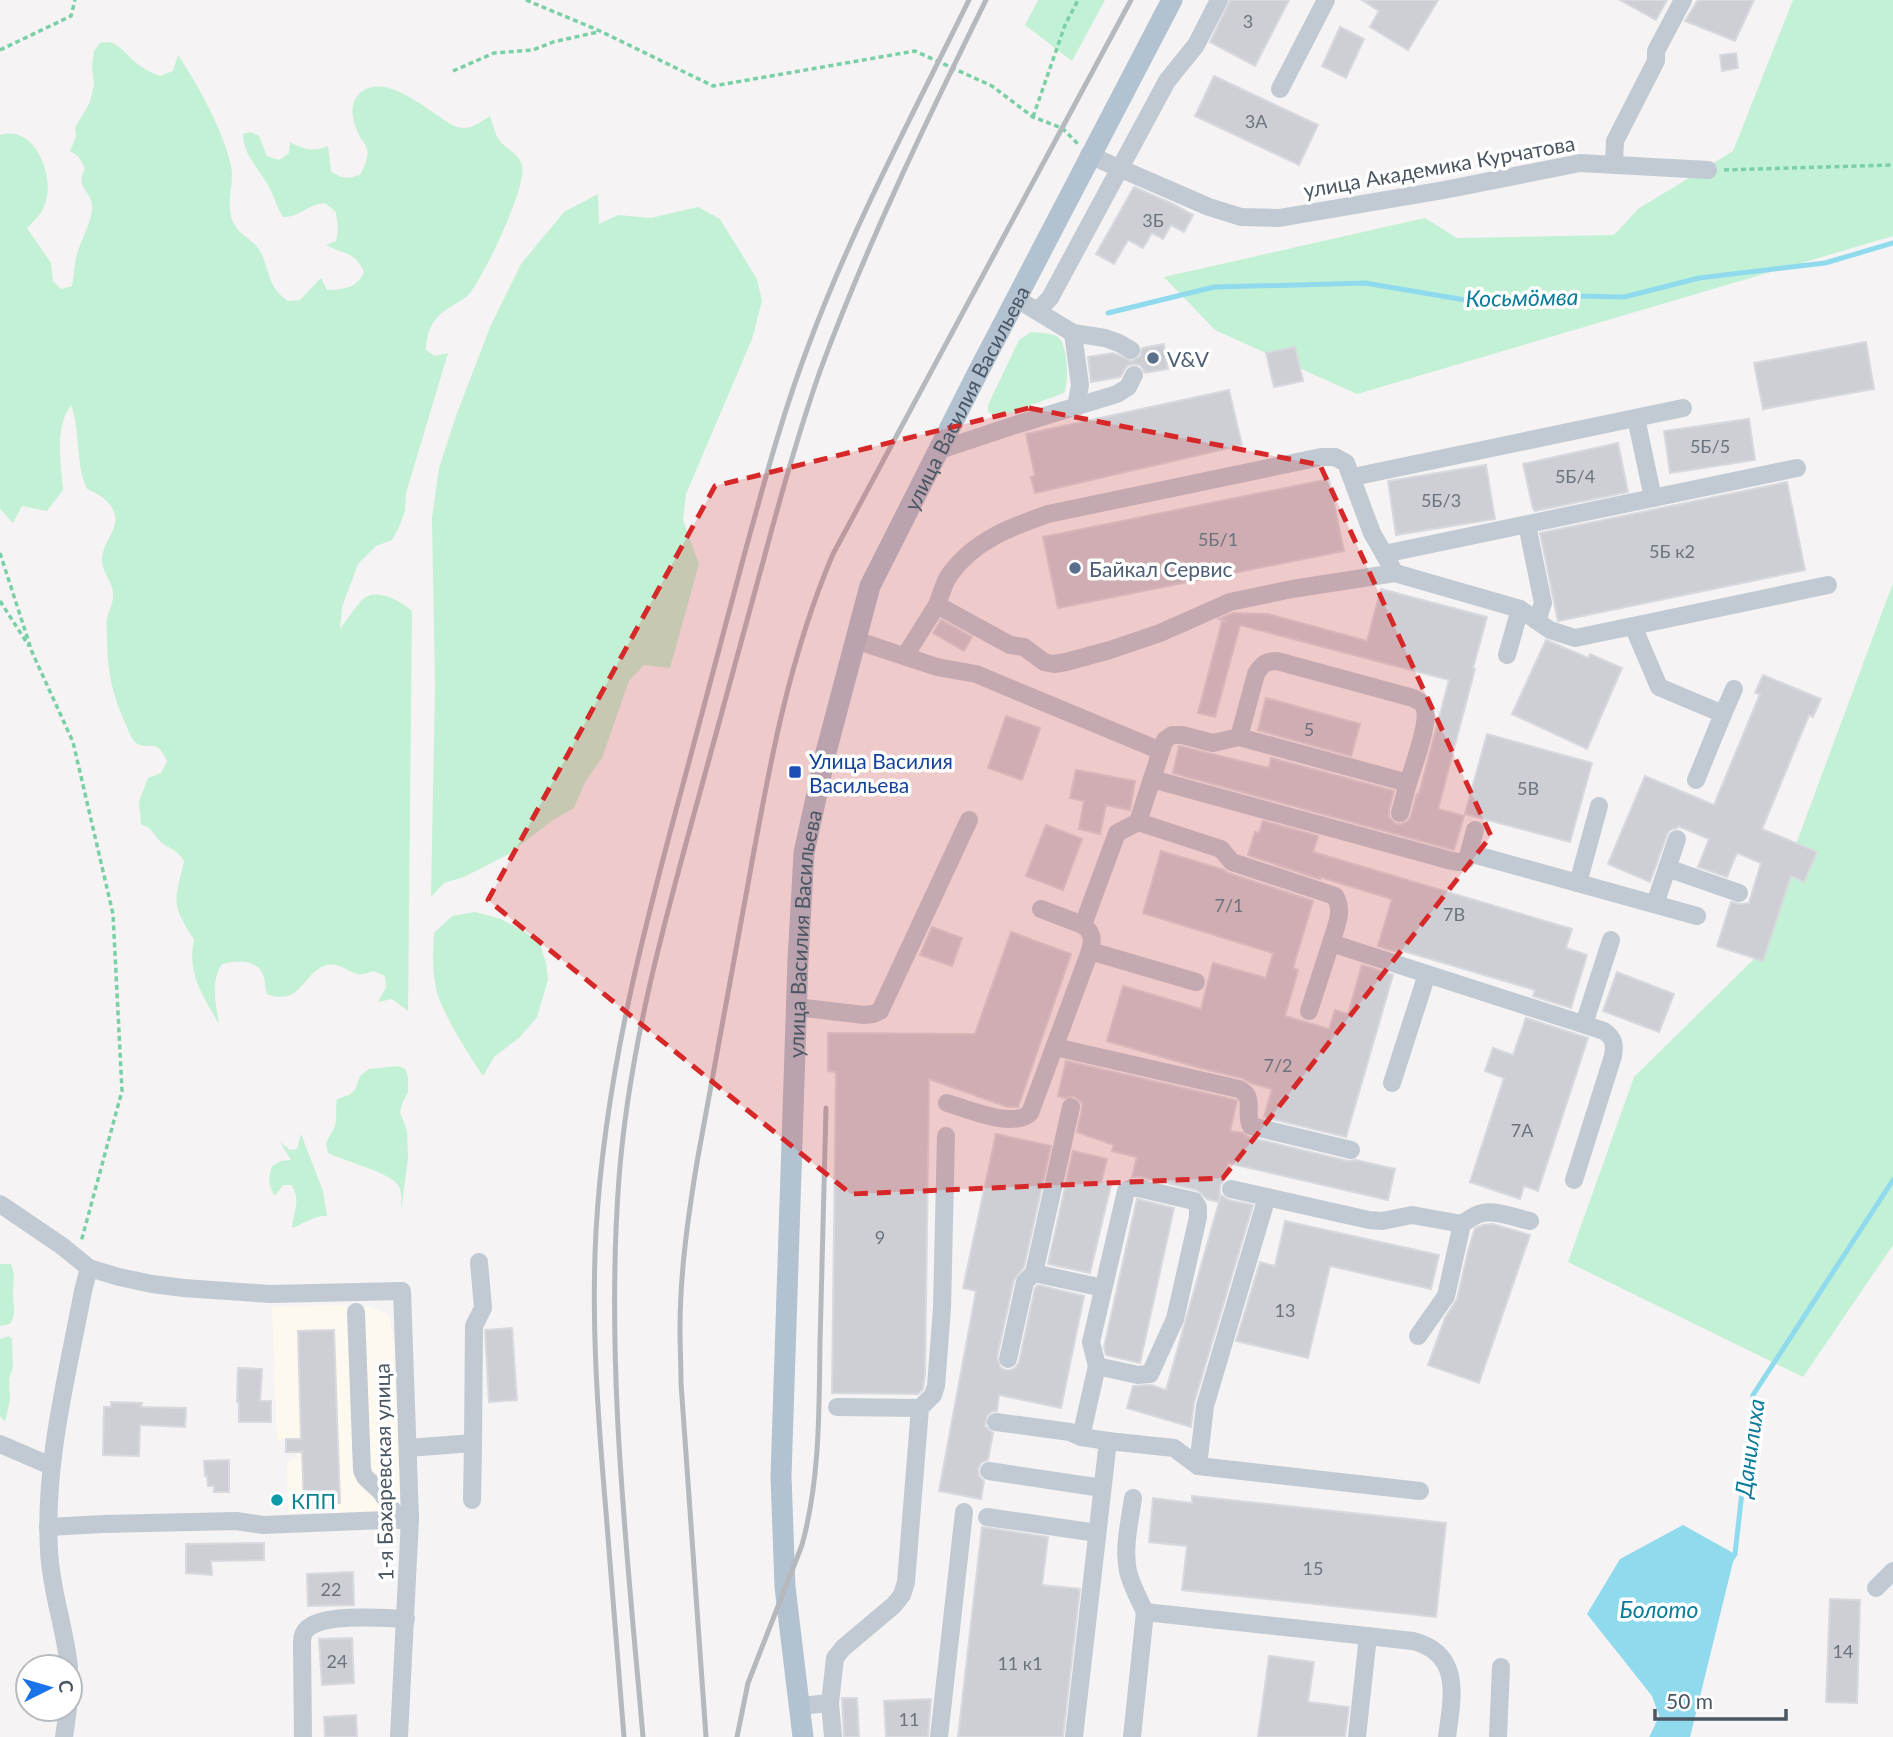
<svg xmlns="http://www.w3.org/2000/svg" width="1893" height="1737" font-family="Lato,sans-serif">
<rect width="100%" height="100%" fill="#f5f3f3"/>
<polygon fill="#fdf9ef" points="345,1305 350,1312 362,1312 365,1306 387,1313 390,1318 394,1343 404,1509 341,1518 331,1511 288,1513 287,1464 297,1457 297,1439 277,1440 272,1307"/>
<g fill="#c3f1d5">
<polygon points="1038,0 1105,0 1072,61 1025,25"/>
<polygon points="1793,0 1893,0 1893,236 1357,394 1215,330 1164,277 1425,218 1457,238 1614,235 1638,209 1733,151"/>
<path d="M110 42C121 46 125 53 134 61 142 68 150 72 160 76L173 71 178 55C197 83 224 132 231 166 235 185 224 205 234 224 241 237 255 239 262 255 267 266 269 281 276 290 279 294 284 298 288 301L300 300 321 278 327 290C345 289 356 289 364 272 355 251 345 255 326 245L336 241 338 230 336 212 325 203C306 205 301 217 283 217 278 209 275 200 271 191 262 171 243 157 243 134L251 132 259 136 267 156 279 160 289 153 290 142C304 150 314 152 328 146L331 171C341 179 347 179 360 175 364 167 369 158 367 149 366 144 361 139 359 135 353 123 348 105 359 94 381 73 417 102 437 115 446 121 453 128 465 128 475 127 482 121 490 116 493 124 495 135 500 141 507 150 518 153 522 165 528 185 484 276 469 294 465 299 458 302 452 306 433 317 427 329 426 350L435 356 448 353 406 493 405 511 399 527 392 540 376 546 358 564 342 607 340 629C347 620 353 610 361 601 375 586 399 600 412 611L408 1011 392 999 378 1002 386 987 385 976 374 971C370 972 363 975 358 974 348 972 338 962 327 965 302 972 302 1007 267 994 265 987 265 976 261 971 253 958 234 961 222 964 210 982 216 1003 219 1024 202 994 187 974 194 939 170 903 175 901 184 861 175 846 166 849 158 839 150 829 154 830 141 824L139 801 148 778 161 773 167 761C155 734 147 754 134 741 131 738 129 732 127 727 113 698 107 671 107 639 107 632 106 624 107 618 110 609 114 601 113 592 112 582 103 573 102 562 101 551 108 541 112 532 123 511 105 496 87 489 75 463 81 433 71 405 54 428 61 462 63 490L47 511 22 506 13 523 0 509V135C34 124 54 174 46 201 43 213 35 220 27 228L51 263 53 281 61 289 72 286C74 276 74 267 76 258 79 243 94 219 92 204 89 188 75 189 85 168L78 156 70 151 76 137 75 128 90 102 94 85 92 66 94 51 100 43Z"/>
<polygon points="598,194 599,224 618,215 651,218 698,207 720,219 757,279 762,301 752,339 686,494 683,520 699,564 670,668 644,665 629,681 602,758 585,782 574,808 553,820 509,854 464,877 444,883 431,897 435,686 432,518 439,468 457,413 491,325 521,264 564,212"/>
<path d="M1031 332C1040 333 1052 332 1059 338 1068 347 1069 382 1064 393L1004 415 995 416 988 412V405L1019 340Z"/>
<polygon points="1893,583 1893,1245 1803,1377 1568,1262 1634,1077 1753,960"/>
<path d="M475 912 501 919 525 932 540 944 546 963 548 980 537 1017 520 1037 494 1057 483 1076C469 1055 441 1012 436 988 432 970 433 952 434 933L452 916Z"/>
<path d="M399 1066 406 1070 408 1078V1092L403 1101 400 1112 407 1131 408 1158 401 1212C401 1204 403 1192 398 1185 390 1172 343 1161 328 1153L326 1144C328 1138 331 1134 334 1128 338 1119 335 1109 337 1099L349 1095 355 1090 360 1076 369 1069Z"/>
<path d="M301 1134 323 1191 327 1216C315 1215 304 1224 292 1228 293 1212 302 1200 291 1185H283L275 1196C268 1185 268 1178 272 1166L281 1161 291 1160 280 1142 290 1150 297 1149Z"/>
<path d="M0 1264H11C16 1277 13 1281 13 1294 13 1306 17 1313 10 1324L0 1326Z"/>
<polygon points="9,1336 12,1339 13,1367 9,1379 10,1400 5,1422 0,1416 0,1339"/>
</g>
<polygon fill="#90daee" points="1683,1525 1735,1554 1690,1737 1652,1737 1660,1718 1652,1696 1587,1614 1620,1559"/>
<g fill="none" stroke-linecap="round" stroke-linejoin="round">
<g stroke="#90daee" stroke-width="5">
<polyline points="1108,313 1214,287 1297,285 1365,283 1477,302 1528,295 1624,297 1699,278 1825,263 1893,243"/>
<polyline points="1732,1559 1735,1554 1753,1395 1893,1180"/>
<polyline points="1652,1737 1661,1718"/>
</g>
</g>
<g fill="#cdcfd5" stroke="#d7d9de" stroke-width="2">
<polygon points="1230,0 1289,0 1255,66 1210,42"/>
<polygon points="1362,0 1438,0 1408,50 1370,27 1379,11"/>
<polygon points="1620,0 1667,0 1656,20"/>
<polygon points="1698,0 1754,0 1735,41 1685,21"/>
<polygon points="1340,27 1364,39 1346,78 1322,66"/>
<polygon points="1736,53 1738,68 1722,71 1720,55"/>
<polygon points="1214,76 1318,125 1299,165 1195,116"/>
<polygon points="1134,187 1173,204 1193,215 1184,232 1171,225 1163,239 1152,233 1143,248 1128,240 1114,264 1096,254"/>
<polygon points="1866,342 1874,389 1763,409 1754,363"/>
<polygon points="1164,344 1168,369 1145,373 1140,365 1133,364 1127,366 1120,377 1091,382 1088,357 1113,353 1132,361 1140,356 1142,348"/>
<polygon points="1295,347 1303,381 1274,387 1266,353"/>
<polygon points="1229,390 1242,445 1035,493 1031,477 1035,476 1026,434"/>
<polygon points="1749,419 1755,460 1670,473 1664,431"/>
<polygon points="1618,443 1628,492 1535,511 1533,509 1523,464"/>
<polygon points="1486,465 1495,519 1396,535 1388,481"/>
<polygon points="1329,479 1344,551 1058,608 1043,537"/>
<polygon points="1787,482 1805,570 1558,621 1540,533"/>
<polygon points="1381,589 1487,617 1473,668 1475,669 1438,809 1464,816 1454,850 1173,773 1179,746 1269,768 1271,758 1394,791 1389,810 1389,817 1396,824 1402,824 1408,821 1411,816 1417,794 1419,794 1449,680 1240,625 1215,717 1198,713 1222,622 1225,621 1219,619 1233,613 1268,614 1367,641"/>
<polygon points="941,620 972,637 964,651 933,633"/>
<polygon points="1546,640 1588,658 1590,654 1622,668 1587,749 1512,714"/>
<polygon points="1763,675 1821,699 1813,717 1809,715 1762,829 1817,852 1804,882 1791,876 1763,961 1717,946 1731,902 1740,904 1749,903 1761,863 1737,853 1727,877 1698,867 1709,839 1678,826 1677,828 1670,830 1667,835 1650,882 1608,864 1645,776 1714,805 1760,694 1755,693"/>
<polygon points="1266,698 1360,724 1351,756 1258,730"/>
<polygon points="1006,716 1040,728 1022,780 988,768"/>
<polygon points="1487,734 1592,763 1570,842 1465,814"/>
<polygon points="1076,770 1135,781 1130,810 1106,805 1100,834 1079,829 1084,801 1070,798"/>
<polygon points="1263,821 1318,836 1313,852 1572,929 1566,948 1587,955 1571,1008 1533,996 1535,990 1400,950 1400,953 1378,946 1392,899 1320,877 1320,879 1248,855 1255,832 1259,833"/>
<polygon points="1046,825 1082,839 1063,890 1026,876"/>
<polygon points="1161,851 1224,870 1228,873 1313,901 1293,968 1298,970 1285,1016 1329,1029 1335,1010 1348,1014 1362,965 1393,975 1346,1137 1264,1117 1272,1089 1251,1083 1242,1078 1204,1069 1107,1041 1123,986 1201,1009 1213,963 1266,978 1273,953 1143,913"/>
<polygon points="932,927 962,938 952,966 920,955"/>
<polygon points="1011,932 1071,954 1018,1107 1008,1107 929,1079 925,1375 923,1389 918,1394 832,1393 836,1072 828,1071 828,1033 975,1034"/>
<polygon points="1617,972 1674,994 1659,1032 1603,1011"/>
<polygon points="1526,1018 1588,1038 1538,1191 1524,1186 1520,1199 1470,1182 1504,1078 1485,1071 1493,1048 1513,1055"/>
<polygon points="1066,1061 1235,1100 1237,1101 1230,1131 1243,1133 1248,1137 1348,1161 1356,1160 1395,1169 1388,1200 1228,1163 1224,1180 1220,1186 1219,1202 1207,1199 1197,1190 1141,1177 1132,1177 1137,1157 1112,1151 1114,1145 1077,1132 1082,1109 1082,1103 1074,1096 1065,1098 1058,1096"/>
<polygon points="996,1134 1051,1146 1024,1267 1014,1280 997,1357 1000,1367 1005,1370 1011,1370 1016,1367 1019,1362 1035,1288 1038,1285 1084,1296 1061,1408 999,1395 997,1411 991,1412 987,1416 985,1426 993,1433 988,1460 981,1463 978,1469 979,1476 984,1481 981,1499 939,1491 976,1291 963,1288"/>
<polygon points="1073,1151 1107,1159 1101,1183 1111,1185 1090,1273 1048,1264"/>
<polygon points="1221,1195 1229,1200 1253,1205 1194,1403 1191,1427 1127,1408 1133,1386 1151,1385 1166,1390"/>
<polygon points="1137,1199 1174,1208 1140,1363 1106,1355 1104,1347"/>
<polygon points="1285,1221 1439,1255 1431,1289 1330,1266 1308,1358 1236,1341 1260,1262 1275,1266"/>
<polygon points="1493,1224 1530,1235 1479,1383 1428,1365 1445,1318 1457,1299 1468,1251 1475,1228 1483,1225"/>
<polygon points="512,1328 517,1400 489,1402 485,1330"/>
<polygon points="334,1330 340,1503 304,1504 302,1452 286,1452 286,1439 301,1439 298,1331"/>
<polygon points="238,1368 262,1369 260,1401 271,1401 271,1422 239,1422 239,1402 237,1402"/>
<polygon points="111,1402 142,1403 141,1407 186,1408 185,1427 140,1425 139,1456 103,1455 104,1407 111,1407"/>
<polygon points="229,1460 229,1492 214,1492 214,1486 208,1486 207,1476 205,1476 204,1461"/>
<polygon points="1192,1496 1446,1523 1436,1617 1182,1590 1187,1546 1149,1542 1153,1498 1192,1503"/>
<polygon points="982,1527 1048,1537 1042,1585 1080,1589 1063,1737 958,1737"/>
<polygon points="264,1543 264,1560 211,1561 212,1575 186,1573 186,1544"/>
<polygon points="353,1572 354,1605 308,1606 307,1574"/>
<polygon points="1830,1599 1860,1600 1857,1703 1826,1702"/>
<polygon points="352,1638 354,1683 322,1685 319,1639"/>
<polygon points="1269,1656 1314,1662 1308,1702 1349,1707 1345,1737 1258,1737"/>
<polygon points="842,1698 857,1698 859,1737 844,1737"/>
<polygon points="931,1699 928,1737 886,1737 884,1701"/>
<polygon points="356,1715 357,1737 325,1737 324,1717"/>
</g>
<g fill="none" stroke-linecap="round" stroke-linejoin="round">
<g stroke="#7ad0a6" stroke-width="3.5" stroke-dasharray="5 3.5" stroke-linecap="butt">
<polyline points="526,0 600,31 713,86 915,51 992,86 1033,117 1062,128 1078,144"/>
<polyline points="0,50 71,16 75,0"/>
<polyline points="453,71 494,53 533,50 553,42 598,32"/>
<polyline points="1033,117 1065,25 1078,0"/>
<polyline points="1724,170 1893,165"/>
<polyline points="0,553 32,652 73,742 113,914 122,1091 81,1242"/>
<polyline points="0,601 29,646"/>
</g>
<g stroke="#c1cad2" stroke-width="18">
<polyline points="1280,89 1326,0"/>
<polyline points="1089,155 1209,207 1241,217 1279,218 1444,190 1580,163 1708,170"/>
<polyline points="1614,163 1615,141 1656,61 1656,51 1683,0"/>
<polyline points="1027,305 1073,333 1105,338 1119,343 1131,350"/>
<polyline points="1037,311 1050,298 1167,81 1196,45 1219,0"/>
<polyline points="1073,333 1080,385 1076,407"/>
<polyline points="1636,418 1653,498"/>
<polyline points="937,451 1012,426 1117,394 1128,387 1134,375"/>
<polyline points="1353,477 1683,408"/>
<polyline points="1527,525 1543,603 1537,621"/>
<polyline points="1384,554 1797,468"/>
<path d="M937 605C941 595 944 582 950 574 975 540 1011 527 1048 514L1321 457H1335L1346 463 1372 533 1395 573"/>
<polyline points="1633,626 1828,585"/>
<path d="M855 640 937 667 976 674 1161 751 1138 822 1117 833 1083 925C1093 933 1093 939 1090 951L1030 1113C1013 1129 967 1109 947 1103"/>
<polyline points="1507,655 1520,609"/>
<polyline points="905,656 937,605 1010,645 1024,647 1044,662 1054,664 1066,662 1110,650 1160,633 1230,602 1292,589 1395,573 1520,609 1550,630 1575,638 1633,626 1659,687 1723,714 1696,780"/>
<polyline points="1723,714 1734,689"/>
<path d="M1239 737 1256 674C1262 664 1266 661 1277 661L1413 698C1419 701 1424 703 1425 710 1429 724 1413 767 1408 783"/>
<polyline points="1161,751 1165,740 1172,735 1182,735 1213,743 1239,737 1408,783 1400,813"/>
<polyline points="1152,779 1452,861 1459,862 1466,860 1469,853 1697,916"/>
<path d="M1138 822 1221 849 1232 862 1335 896C1344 911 1336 926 1331 943L1604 1031C1614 1038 1615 1044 1613 1056L1574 1180"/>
<polyline points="1469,853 1475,830"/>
<polyline points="1667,868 1739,893"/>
<polyline points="1578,883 1599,806"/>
<polyline points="1655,904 1677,839"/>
<polyline points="1041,909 1083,925"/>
<polyline points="1090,951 1196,982"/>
<polyline points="796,1007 864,1015 873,1014 880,1011 969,820"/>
<polyline points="1309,1011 1331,943"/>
<polyline points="1584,1024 1611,940"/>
<path d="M1055 1047 1239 1089C1256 1097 1244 1112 1251 1126L1351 1150"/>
<polyline points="1392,1083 1427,974"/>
<polyline points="1071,1107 1034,1273 1103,1288"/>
<polyline points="1231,1189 1267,1197"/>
<polyline points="0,1204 62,1246 89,1268 119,1277 152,1284 184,1288 270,1294 402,1291 410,1519 399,1737"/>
<polyline points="356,1312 362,1470 365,1477 381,1492 399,1520"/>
<polyline points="1418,1336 1446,1296 1462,1224"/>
<polyline points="1008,1359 1025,1282 1034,1273"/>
<polyline points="1097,1366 1091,1342 1126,1191 1132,1188 1138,1188 1194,1201 1198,1207 1198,1217 1175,1319 1150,1374 1138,1375 1097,1366 1081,1437 1108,1441"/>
<polyline points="837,1407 920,1408"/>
<polyline points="996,1422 1070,1432 1081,1437"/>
<polyline points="0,1444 51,1466"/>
<polyline points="408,1448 473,1443 474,1326 483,1308 479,1262"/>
<path d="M1198 1466 1205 1406 1267 1197 1369 1220 1382 1221 1412 1215 1462 1224C1468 1220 1475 1214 1483 1213 1497 1210 1516 1218 1530 1221"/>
<polyline points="989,1471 1102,1488"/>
<path d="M1133 1498C1130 1520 1123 1548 1128 1571 1131 1585 1139 1599 1145 1612"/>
<polyline points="472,1500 473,1443"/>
<polyline points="987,1517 1097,1533"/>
<polyline points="48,1527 103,1524 236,1521 263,1525 410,1519"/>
<polyline points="1876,1588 1893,1571"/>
<path d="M69 1667C65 1628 51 1591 49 1551 44 1463 67 1377 83 1291L89 1268"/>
<polyline points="830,1703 833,1737"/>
<polyline points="799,1706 830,1703 835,1658 843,1648 894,1605 902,1595 906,1582 920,1408 933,1395 936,1386 942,1308 946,1136"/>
<polyline points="64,1737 68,1709"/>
<path d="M303 1737 302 1642C302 1637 303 1632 308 1628 326 1613 382 1618 406 1619"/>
<polyline points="939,1737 964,1512"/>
<polyline points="1074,1737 1108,1441 1174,1448 1198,1466 1420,1491"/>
<path d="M1132 1737 1145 1612 1413 1641C1463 1654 1452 1698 1447 1737"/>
<polyline points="1357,1737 1368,1636"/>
<polyline points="1498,1737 1501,1667"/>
</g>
<path stroke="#b3c2d1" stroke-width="21" id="s1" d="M803 1737 785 1587 781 1476 798 960 804 853 826 752 870 586 977 374 1172 0"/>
<g stroke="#b5b8bd" stroke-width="5">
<path d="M624 1737C618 1662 612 1587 606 1512 598 1418 591 1325 596 1231 605 1071 647 916 689 762 708 692 726 622 745 552 764 483 783 412 809 344 853 226 913 114 969 0"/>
<path d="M643 1737C627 1551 605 1364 619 1178 630 1035 671 899 708 763 726 696 745 629 763 562 780 498 798 434 820 371 867 244 926 122 986 0"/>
<path d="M706 1737 681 1383C681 1365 680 1347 680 1329 680 1273 688 1217 697 1162 714 1070 731 977 748 884 768 773 788 659 833 554L1131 0"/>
<path d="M737 1737 748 1683 802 1545C820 1479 819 1411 820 1343 822 1265 824 1186 826 1108"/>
</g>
</g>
<path fill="#d62828" fill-opacity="0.2" stroke="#d62828" stroke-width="5" stroke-dasharray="14 9" stroke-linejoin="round" d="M1029 408 1320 465 1491 836 1223 1178 851 1194 488 900 715 486Z"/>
<g fill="#5c6f8a" stroke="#fff" stroke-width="2.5">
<circle cx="1153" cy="358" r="7"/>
<circle cx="1075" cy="568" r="7"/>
</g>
<rect fill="#1a4fb4" stroke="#fff" stroke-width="2.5" x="788" y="765" width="14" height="14" rx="3.5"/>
<circle fill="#0f9aa8" stroke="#fff" stroke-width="2.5" cx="277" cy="1500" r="7"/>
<g text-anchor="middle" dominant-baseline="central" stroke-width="7" stroke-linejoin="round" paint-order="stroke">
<g font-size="18" fill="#6b747e">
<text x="1248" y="21">3</text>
<text x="1256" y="121">3А</text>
<text x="1153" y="220">3Б</text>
<text x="1710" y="446">5Б/5</text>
<text x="1575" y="476">5Б/4</text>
<text x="1441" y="500">5Б/3</text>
<text x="1218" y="539">5Б/1</text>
<text x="1672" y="551">5Б к2</text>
<text x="1309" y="729">5</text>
<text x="1528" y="788">5В</text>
<text x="1229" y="905">7/1</text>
<text x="1454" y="914">7В</text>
<text x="1278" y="1065">7/2</text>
<text x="1522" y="1130">7А</text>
<text x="880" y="1237">9</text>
<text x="1285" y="1310">13</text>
<text x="1313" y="1568">15</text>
<text x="331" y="1589">22</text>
<text x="1843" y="1651">14</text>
<text x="337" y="1661">24</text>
<text x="1020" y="1663">11 к1</text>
<text x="909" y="1719">11</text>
</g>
<g font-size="21" fill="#4a5661" stroke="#fff">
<text transform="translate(1439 166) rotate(-10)">улица Академика Курчатова</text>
<text stroke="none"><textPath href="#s1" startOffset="1372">улица Василия Васильева</textPath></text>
<text stroke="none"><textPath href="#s1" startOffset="805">улица Василия Васильева</textPath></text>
<text transform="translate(383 1472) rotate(-91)">1-я Бахаревская улица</text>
</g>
<g font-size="21" fill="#4e5e75" stroke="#fff" text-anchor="start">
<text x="1167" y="358">V&amp;V</text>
<text x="1089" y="568">Байкал Сервис</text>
</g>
<g font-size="21" fill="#164399" stroke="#fff" text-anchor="start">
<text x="809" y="760">Улица Василия<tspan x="809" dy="24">Васильева</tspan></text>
</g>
<g font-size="21" fill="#0d838f" stroke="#fff" text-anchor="start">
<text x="291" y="1500">КПП</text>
</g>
<g font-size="23" font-style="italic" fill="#0c7c9b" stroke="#fff">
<text transform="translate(1522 297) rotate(-1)">Косьмӧмва</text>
<text transform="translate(1749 1448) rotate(-82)">Данилиха</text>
<text x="1659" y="1609">Болото</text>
</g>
</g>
<g transform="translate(49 1688) rotate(85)"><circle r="33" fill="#ffffff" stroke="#b7bbc0" stroke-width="2"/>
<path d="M0-5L12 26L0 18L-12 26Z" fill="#1a73e8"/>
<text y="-10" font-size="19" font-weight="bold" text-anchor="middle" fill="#4a5661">С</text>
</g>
<path d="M1655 1709v10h131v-10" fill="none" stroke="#4a5661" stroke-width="3.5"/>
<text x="1666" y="1709" font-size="21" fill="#4a5661" stroke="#ffffff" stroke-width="5" paint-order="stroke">50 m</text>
</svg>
